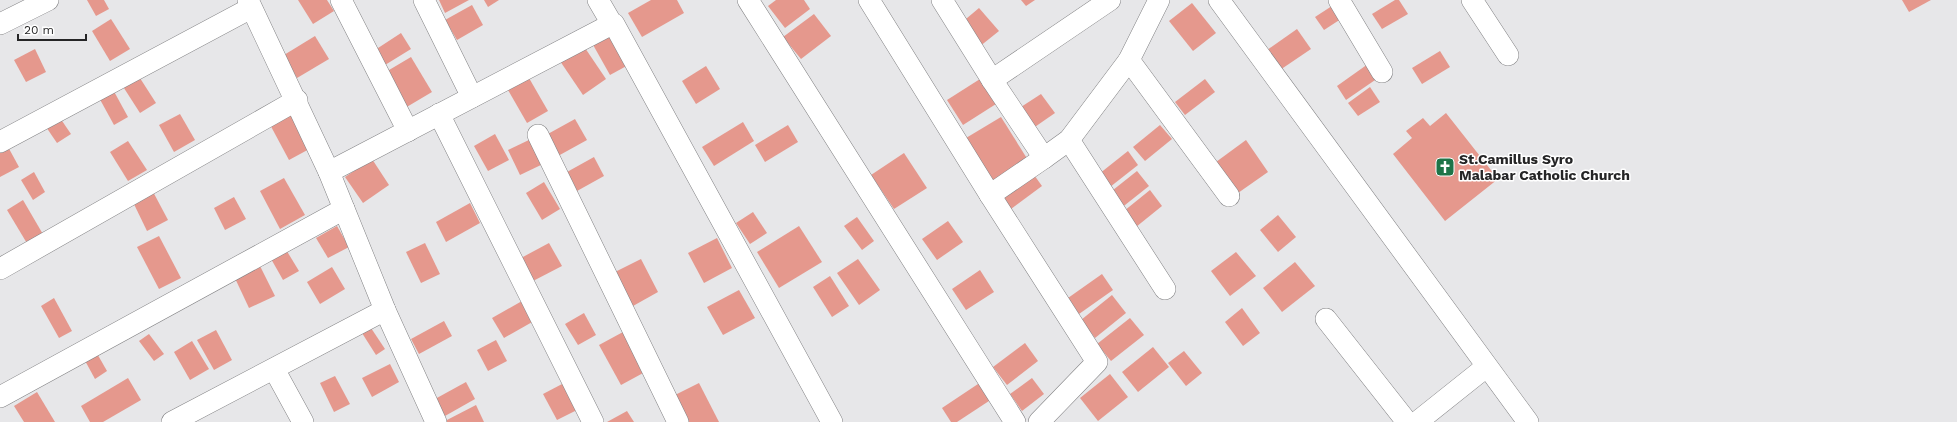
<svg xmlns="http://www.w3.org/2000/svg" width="1957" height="422" font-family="'Work Sans',sans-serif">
<rect width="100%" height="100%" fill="#e7e7e9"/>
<g fill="#e5988d">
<polygon points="87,0 104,0 109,9 96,16"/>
<polygon points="298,0 327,0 334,11 313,24"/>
<polygon points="439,0 469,0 445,13"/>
<polygon points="484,0 499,0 488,7"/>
<polygon points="651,0 677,0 684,13 642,37 628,13"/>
<polygon points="776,0 804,0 810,9 785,28 768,6"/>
<polygon points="1021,0 1035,0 1026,6"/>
<polygon points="1395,0 1399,0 1408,14 1382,29 1372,14"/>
<polygon points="1902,0 1931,0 1909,12"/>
<polygon points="1192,3 1216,33 1193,51 1169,21"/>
<polygon points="1335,4 1344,17 1324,30 1315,17"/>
<polygon points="472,5 483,25 457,40 445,20"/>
<polygon points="979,8 999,31 979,47 960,24"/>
<polygon points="814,14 831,36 801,59 783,37"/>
<polygon points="111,19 130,49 110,61 92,31"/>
<polygon points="1297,29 1311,49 1280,70 1267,50"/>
<polygon points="615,31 632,63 610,75 592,43"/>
<polygon points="401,33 411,49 385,65 375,50"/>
<polygon points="315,36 329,59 297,78 284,55"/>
<polygon points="583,45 606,79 583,95 560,61"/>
<polygon points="35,49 46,72 26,82 14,60"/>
<polygon points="1440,51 1450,67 1422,84 1412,68"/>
<polygon points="411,57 432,92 405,108 384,73"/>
<polygon points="1368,64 1378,78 1346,100 1337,86"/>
<polygon points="706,66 720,89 696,104 682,81"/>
<polygon points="138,75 156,103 140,113 122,85"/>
<polygon points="529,78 548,111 527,123 508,90"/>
<polygon points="980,79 996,104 963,125 947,100"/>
<polygon points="1205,79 1215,92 1185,115 1175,102"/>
<polygon points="111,86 128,117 114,125 97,94"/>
<polygon points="1370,87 1380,102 1358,116 1348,103"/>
<polygon points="1041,94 1055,113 1029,131 1015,111"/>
<polygon points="291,106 313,147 289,160 267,119"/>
<polygon points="1446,113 1498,179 1445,221 1393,154 1412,138 1406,131 1423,118 1430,126"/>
<polygon points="180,114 195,140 174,152 159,125"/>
<polygon points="58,115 71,134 57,143 44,124"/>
<polygon points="1001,117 1028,160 993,182 966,138"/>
<polygon points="575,119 587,140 558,156 546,135"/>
<polygon points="743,122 754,141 714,166 702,147"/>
<polygon points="788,125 798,142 765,162 755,145"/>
<polygon points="1160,125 1172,139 1145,161 1133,147"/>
<polygon points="495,134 509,160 488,171 474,146"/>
<polygon points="531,139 543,164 520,175 508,150"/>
<polygon points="1246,140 1268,172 1238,193 1216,162"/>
<polygon points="128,141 147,170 128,181 110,152"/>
<polygon points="7,145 19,167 0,177 0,149"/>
<polygon points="1128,151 1138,165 1110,187 1099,174"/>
<polygon points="904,153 927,188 894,209 871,175"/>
<polygon points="594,157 604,176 577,191 567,172"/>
<polygon points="372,159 389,185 363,203 345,177"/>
<polygon points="1029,168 1042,186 1011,209 998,191"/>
<polygon points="1137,171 1149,186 1120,209 1108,194"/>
<polygon points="34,172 45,192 33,200 21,180"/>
<polygon points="284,178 305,215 280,229 260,191"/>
<polygon points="544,182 560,209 542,220 526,193"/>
<polygon points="151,188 168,220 147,231 131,198"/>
<polygon points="1150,190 1162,206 1136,227 1124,211"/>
<polygon points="234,197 246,219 225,230 214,208"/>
<polygon points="23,200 44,236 28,245 7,210"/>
<polygon points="470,203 480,223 446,242 436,222"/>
<polygon points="753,212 767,233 750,244 736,223"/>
<polygon points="1278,215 1296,237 1278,252 1260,230"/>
<polygon points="857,217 874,241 862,250 844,226"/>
<polygon points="948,221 963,242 937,260 922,239"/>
<polygon points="337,226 349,247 328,258 316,238"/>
<polygon points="799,226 822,262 779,288 757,252"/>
<polygon points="159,236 181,278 159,289 137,247"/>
<polygon points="717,238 732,268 704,283 688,253"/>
<polygon points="425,243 440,274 421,283 406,252"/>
<polygon points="549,243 562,266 533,281 521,258"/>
<polygon points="285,248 299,271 283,280 270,257"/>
<polygon points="1236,252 1256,276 1230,296 1211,271"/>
<polygon points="641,259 658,292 633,306 615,272"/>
<polygon points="858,259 880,290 859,305 837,273"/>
<polygon points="258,262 275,296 249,308 233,274"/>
<polygon points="1295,262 1315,286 1282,312 1263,288"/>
<polygon points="332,267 345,289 320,304 307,282"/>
<polygon points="980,270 994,292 966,310 952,289"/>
<polygon points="1102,274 1113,290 1079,314 1068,298"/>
<polygon points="830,276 849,306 832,317 813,287"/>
<polygon points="739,290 755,318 723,335 707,307"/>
<polygon points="1112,295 1126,313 1095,338 1081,320"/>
<polygon points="54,298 72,331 59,338 41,306"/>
<polygon points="522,301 534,321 504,338 492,318"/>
<polygon points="1242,308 1260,333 1243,346 1225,322"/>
<polygon points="584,313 596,335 578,345 565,324"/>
<polygon points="1130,318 1144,335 1111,361 1097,344"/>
<polygon points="444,321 452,336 419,354 411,339"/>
<polygon points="371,328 385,349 376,355 362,333"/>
<polygon points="216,330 232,360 214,370 197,340"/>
<polygon points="623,332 645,372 621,385 599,345"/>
<polygon points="149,334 164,354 154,361 139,341"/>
<polygon points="496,340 507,361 488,371 477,350"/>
<polygon points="192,341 209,369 190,380 174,352"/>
<polygon points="1025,343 1038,361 1007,385 993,367"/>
<polygon points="1153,347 1169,367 1138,392 1122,372"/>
<polygon points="95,350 107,371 95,379 83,357"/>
<polygon points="1184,351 1202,373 1186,386 1168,363"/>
<polygon points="390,364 399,382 372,397 362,378"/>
<polygon points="1110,374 1128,397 1098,421 1080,398"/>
<polygon points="335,376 350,404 334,412 320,383"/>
<polygon points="128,378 141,400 103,422 90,422 81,406"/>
<polygon points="1032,378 1044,394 1022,411 1010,394"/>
<polygon points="466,382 475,399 445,416 435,399"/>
<polygon points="981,382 992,399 957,422 951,422 942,408"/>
<polygon points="564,383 577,410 557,420 543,394"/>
<polygon points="699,383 719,422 683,422 671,397"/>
<polygon points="37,392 55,422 24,422 14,406"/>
<polygon points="476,405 484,422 445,422 445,421"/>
<polygon points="627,411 634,422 607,422"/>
</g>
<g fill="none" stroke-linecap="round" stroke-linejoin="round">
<defs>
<g id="street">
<polyline points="248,0 329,172 385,310 436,422"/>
<polyline points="341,0 408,131"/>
<polyline points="424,0 472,97"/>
<polyline points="598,0 612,24 614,24 832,422"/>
<polyline points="748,0 1015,422"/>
<polyline points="869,0 990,195 1097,362 1039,422"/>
<polyline points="942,0 992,80 1044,158 1069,140 1129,60 1159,0"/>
<polyline points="1219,0 1528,422"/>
<polyline points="1339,0 1382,72"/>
<polyline points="1472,0 1508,55"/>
<polyline points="0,24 48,0"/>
<polyline points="1129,60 1229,196"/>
<polyline points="992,80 1110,0"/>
<polyline points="439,114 593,422"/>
<polyline points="538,135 678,422"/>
<polyline points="1069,140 1165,289"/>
<polyline points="0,142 251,8"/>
<polyline points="329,172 612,24"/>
<polyline points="990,195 1044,158"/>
<polyline points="0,269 297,100"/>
<polyline points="1326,319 1407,422"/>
<polyline points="274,369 303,422"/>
<polyline points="0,397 344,209"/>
<polyline points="172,422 385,310"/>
<polyline points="1417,422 1486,367"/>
</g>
</defs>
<use href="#street" stroke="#828284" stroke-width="22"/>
<use href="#street" stroke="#fff" stroke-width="21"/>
</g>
<defs>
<symbol id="church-square" viewBox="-11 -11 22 22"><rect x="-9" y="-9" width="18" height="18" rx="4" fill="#1e7448" stroke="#fff"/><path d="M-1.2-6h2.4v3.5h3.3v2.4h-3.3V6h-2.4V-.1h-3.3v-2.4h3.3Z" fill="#fff"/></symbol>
</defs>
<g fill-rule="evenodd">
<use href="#church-square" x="1434" y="156" width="22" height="22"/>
</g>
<g text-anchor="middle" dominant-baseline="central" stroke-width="3" stroke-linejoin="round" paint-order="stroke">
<g font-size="14" font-weight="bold" fill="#252526" stroke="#fff" text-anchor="start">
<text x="1459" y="159">St.Camillus Syro<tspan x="1459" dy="16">Malabar Catholic Church</tspan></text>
</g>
</g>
<path d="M18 34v6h68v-6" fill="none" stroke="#252526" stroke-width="2"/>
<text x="24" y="34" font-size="12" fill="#252526" stroke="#ffffff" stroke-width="3" paint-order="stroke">20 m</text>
</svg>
